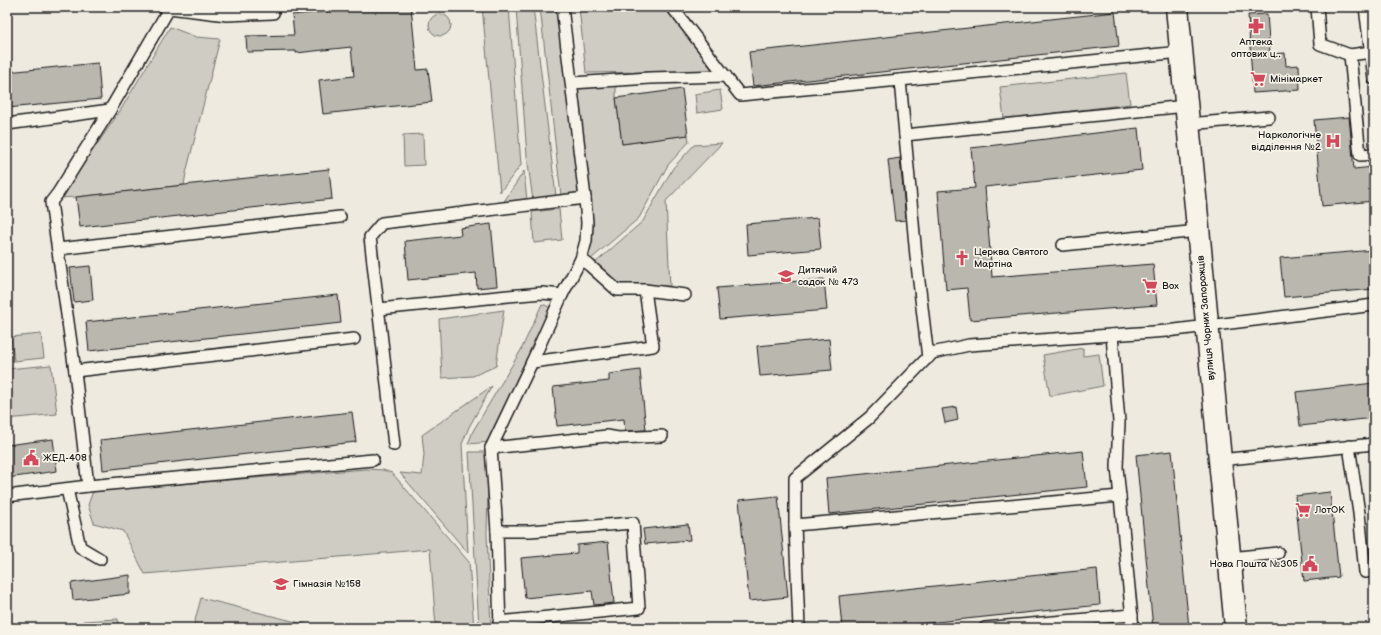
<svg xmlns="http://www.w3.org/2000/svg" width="1381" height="635" font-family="'Balsamiq Sans',sans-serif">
<rect width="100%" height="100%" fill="#eeeae0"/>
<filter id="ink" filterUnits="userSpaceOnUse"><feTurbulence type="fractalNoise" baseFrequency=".025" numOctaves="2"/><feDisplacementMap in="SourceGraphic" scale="8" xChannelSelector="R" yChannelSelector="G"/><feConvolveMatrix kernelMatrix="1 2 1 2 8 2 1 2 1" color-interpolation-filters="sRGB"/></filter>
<g filter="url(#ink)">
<g fill="#cfccc3" stroke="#767470">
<polygon points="482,7 509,7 521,165 500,192"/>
<polygon points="516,7 533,7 556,196 533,201 527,156"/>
<polygon points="540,7 560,7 582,195 561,196"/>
<polygon points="579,7 665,7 713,71 586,73"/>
<circle cx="440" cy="25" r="11"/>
<polygon points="170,27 196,37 220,39 186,173 184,185 76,197 60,198 120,111"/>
<polygon points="1126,73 1130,104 1004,119 1000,87"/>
<polygon points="616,84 616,98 622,144 688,135 689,142 668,165 639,218 591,259 587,257 591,242 593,221 578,88"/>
<polygon points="720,90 723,109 697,113 695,94"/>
<polygon points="423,134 424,165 404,166 403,135"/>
<polygon points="722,143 666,201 670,286 619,287 594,264 643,221 673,168 694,145"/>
<polygon points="524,171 527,201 501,206"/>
<polygon points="559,209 562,240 534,243 532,212"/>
<polygon points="542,304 545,305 553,309 490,442 468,444 473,431 521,350"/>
<polygon points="504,310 496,366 473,376 442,378 439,319"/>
<polygon points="41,334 44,358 14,361 11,337"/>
<polygon points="1083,348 1083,356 1099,354 1103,386 1050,396 1043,355"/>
<polygon points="51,365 57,414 7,419 7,369"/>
<polygon points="492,386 469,427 462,444 468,553 400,473 422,475 424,454 422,435"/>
<polygon points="469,452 489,452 487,533 491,628 479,628"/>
<polygon points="366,469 383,470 392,473 469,562 474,628 436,628 430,549 145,574 123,531 94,523 88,505 93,491"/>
<polygon points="201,598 320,628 193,628"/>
<polygon points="118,619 119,628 83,628 83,621"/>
</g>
<g fill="#bab7af" stroke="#1c1c1c">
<polygon points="349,7 373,7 374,10 411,7 417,70 428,69 432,102 323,114 319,80 354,76 351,47 296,53 296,51 247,52 246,36 294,35 292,15 349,9"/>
<polygon points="1115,12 1119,46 753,86 749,52"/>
<polygon points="1267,14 1270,54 1285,53 1286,66 1299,65 1300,90 1253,93 1248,15"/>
<polygon points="98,63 101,99 7,108 7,72"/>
<polygon points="682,89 688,135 622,144 616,98"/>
<polygon points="1349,117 1354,169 1374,167 1374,201 1322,206 1314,120"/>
<polygon points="1138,128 1142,170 985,187 992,277 1153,264 1157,305 970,320 967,288 946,290 938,191 975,188 971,148"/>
<polygon points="900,158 906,220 895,221 888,160"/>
<polygon points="329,169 332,199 80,227 76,197"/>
<polygon points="818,218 821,249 748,255 746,224"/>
<polygon points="491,224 497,286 477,288 476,273 408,280 405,241 461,235 460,228"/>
<polygon points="1374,250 1374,289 1284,297 1280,258"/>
<polygon points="90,266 93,300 74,302 70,268"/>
<polygon points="824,279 827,310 720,319 717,288"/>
<polygon points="338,295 341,323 89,351 86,322"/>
<polygon points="829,339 832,370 760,376 757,346"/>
<polygon points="640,370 646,430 625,431 624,419 557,426 553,387 609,381 609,374"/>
<polygon points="1374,383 1374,418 1300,426 1296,392"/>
<polygon points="956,407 958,420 945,423 942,409"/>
<polygon points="352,412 356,442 103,470 100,440"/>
<polygon points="53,439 57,471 7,478 7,445"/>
<polygon points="1083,451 1087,487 829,514 826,478"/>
<polygon points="1172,451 1189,628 1153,628 1136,455"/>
<polygon points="1330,492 1339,577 1304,581 1295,496"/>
<polygon points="778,496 788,597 749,601 739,500"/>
<polygon points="688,524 690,540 645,544 643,529"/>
<polygon points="608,542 614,603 594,605 592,591 525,598 521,558 577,553 577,545"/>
<polygon points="1097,569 1100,605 879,628 842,628 839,596"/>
<polygon points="130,575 130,594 73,600 71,583"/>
</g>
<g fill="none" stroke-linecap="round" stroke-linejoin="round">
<defs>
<g id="service">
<polyline points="672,7 740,95 900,80 1181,52"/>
<polyline points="1317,7 1320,44 1350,55 1371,52"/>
<polyline points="1365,7 1374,79"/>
<polyline points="169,8 227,15 273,13"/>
<polyline points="1350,55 1360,155 1374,154"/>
<polyline points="900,80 916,256 928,358 932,353 969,345 1167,331 1374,305"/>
<polyline points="572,83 650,78 726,76"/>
<polyline points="7,124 110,110"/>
<polyline points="1188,124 1269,117"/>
<polyline points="905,135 1186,106"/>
<polyline points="1063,245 1198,231"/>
<polyline points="58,249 340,217"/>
<polyline points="581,259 589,265 617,290 645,290 685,295"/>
<polyline points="379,309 508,296 542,293 562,295"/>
<polyline points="1112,335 1119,422 1117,467 1133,628"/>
<polyline points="532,362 653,346 645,290"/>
<polyline points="75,371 354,339"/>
<polyline points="394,445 370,237 382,223 585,198"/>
<polyline points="1349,446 1359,513 1365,572 1374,571"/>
<polyline points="491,448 607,436 618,438 662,436"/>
<polyline points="1220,460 1374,444"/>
<polyline points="88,486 75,371 51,202 58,193 110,110 170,7"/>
<polyline points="67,489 80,547 100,559"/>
<polyline points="7,496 88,486 373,460"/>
<polyline points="795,525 1120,496"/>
<polyline points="497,531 530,531 633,523 639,608 499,622"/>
<polyline points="1230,558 1278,553"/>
<polyline points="500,628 497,531 491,448 532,362 562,295 581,259 586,241 587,223 585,198 562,7"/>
<polyline points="799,628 795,525 795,478 869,418 932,353"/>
<polyline points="985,628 1132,615"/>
</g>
<polyline id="minor" points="1177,7 1236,628"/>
</defs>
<use href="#service" stroke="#1c1c1c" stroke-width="14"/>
<use href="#minor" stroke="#1c1c1c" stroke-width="25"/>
<use href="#service" stroke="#f7f3e8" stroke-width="11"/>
<use href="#minor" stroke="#f7f3e8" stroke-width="22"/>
</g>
</g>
<defs>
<symbol id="pharmacy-bare" viewBox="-9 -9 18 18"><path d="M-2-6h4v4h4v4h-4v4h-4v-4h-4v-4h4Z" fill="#d1495b" stroke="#f7f3e8" stroke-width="2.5" paint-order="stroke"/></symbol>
<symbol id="supermarket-bare" viewBox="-9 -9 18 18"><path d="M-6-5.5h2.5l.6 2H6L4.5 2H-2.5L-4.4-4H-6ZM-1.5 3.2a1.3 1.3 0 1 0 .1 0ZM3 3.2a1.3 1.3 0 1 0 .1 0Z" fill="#d1495b" stroke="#f7f3e8" stroke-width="2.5" paint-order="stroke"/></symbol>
<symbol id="hospital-bare" viewBox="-9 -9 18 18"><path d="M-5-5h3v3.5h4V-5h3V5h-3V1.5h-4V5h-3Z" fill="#d1495b" stroke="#f7f3e8" stroke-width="2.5" paint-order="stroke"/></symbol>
<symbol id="church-bare" viewBox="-9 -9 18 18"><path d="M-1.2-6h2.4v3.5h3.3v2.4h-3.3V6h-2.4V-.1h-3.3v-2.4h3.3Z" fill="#d1495b" stroke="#f7f3e8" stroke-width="2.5" paint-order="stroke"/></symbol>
<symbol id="school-bare" viewBox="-9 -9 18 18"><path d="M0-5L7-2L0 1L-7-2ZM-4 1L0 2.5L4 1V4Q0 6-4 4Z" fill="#d1495b" stroke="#f7f3e8" stroke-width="2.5" paint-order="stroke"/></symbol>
<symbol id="civic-bare" viewBox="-9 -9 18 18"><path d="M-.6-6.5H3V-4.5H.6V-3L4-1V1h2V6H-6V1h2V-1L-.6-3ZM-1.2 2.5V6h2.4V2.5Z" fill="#d1495b" stroke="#f7f3e8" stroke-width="2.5" paint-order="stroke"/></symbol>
</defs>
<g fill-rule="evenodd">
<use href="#pharmacy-bare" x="1245" y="15" width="22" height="22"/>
<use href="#supermarket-bare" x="1247" y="68" width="22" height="22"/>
<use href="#hospital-bare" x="1322" y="130" width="22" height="22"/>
<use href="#church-bare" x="951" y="247" width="22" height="22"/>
<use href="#school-bare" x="775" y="265" width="22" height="22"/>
<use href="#supermarket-bare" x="1139" y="275" width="22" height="22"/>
<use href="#civic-bare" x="20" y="447" width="22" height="22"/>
<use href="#supermarket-bare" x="1292" y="499" width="22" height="22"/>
<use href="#civic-bare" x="1299" y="553" width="22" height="22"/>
<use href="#school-bare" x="270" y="573" width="22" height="22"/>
</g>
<g text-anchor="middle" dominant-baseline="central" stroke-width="3.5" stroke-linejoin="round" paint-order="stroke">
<g font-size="10" fill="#1c1c1c" stroke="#f7f3e8" text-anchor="start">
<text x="1256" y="42" text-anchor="middle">Аптека<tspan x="1256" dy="12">оптових ц‥</tspan></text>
<text x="1270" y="79">Мінімаркет</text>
<text x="1321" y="135" text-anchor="end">Наркологічне<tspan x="1321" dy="12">відділення №2</tspan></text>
<text x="974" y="252">Церква Святого<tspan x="974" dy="12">Мартіна</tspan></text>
<text x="798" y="270">Дитячий<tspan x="798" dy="12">садок № 473</tspan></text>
<text x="1162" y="286">Box</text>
<text x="43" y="458">ЖЕД-408</text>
<text x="1315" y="510">ЛотОК</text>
<text x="1298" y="564" text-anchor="end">Нова Пошта №305</text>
<text x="293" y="584">Гімназія №158</text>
</g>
<g font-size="10" fill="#1c1c1c" stroke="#f7f3e8">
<text transform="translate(1206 318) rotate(-95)">вулиця Чорних Запорожців</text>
</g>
</g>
<rect width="1381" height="635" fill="none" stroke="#f7f3e8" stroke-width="24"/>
<rect x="12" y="12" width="1357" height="611" fill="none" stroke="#1c1c1c" stroke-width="1.5" filter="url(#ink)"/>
</svg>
